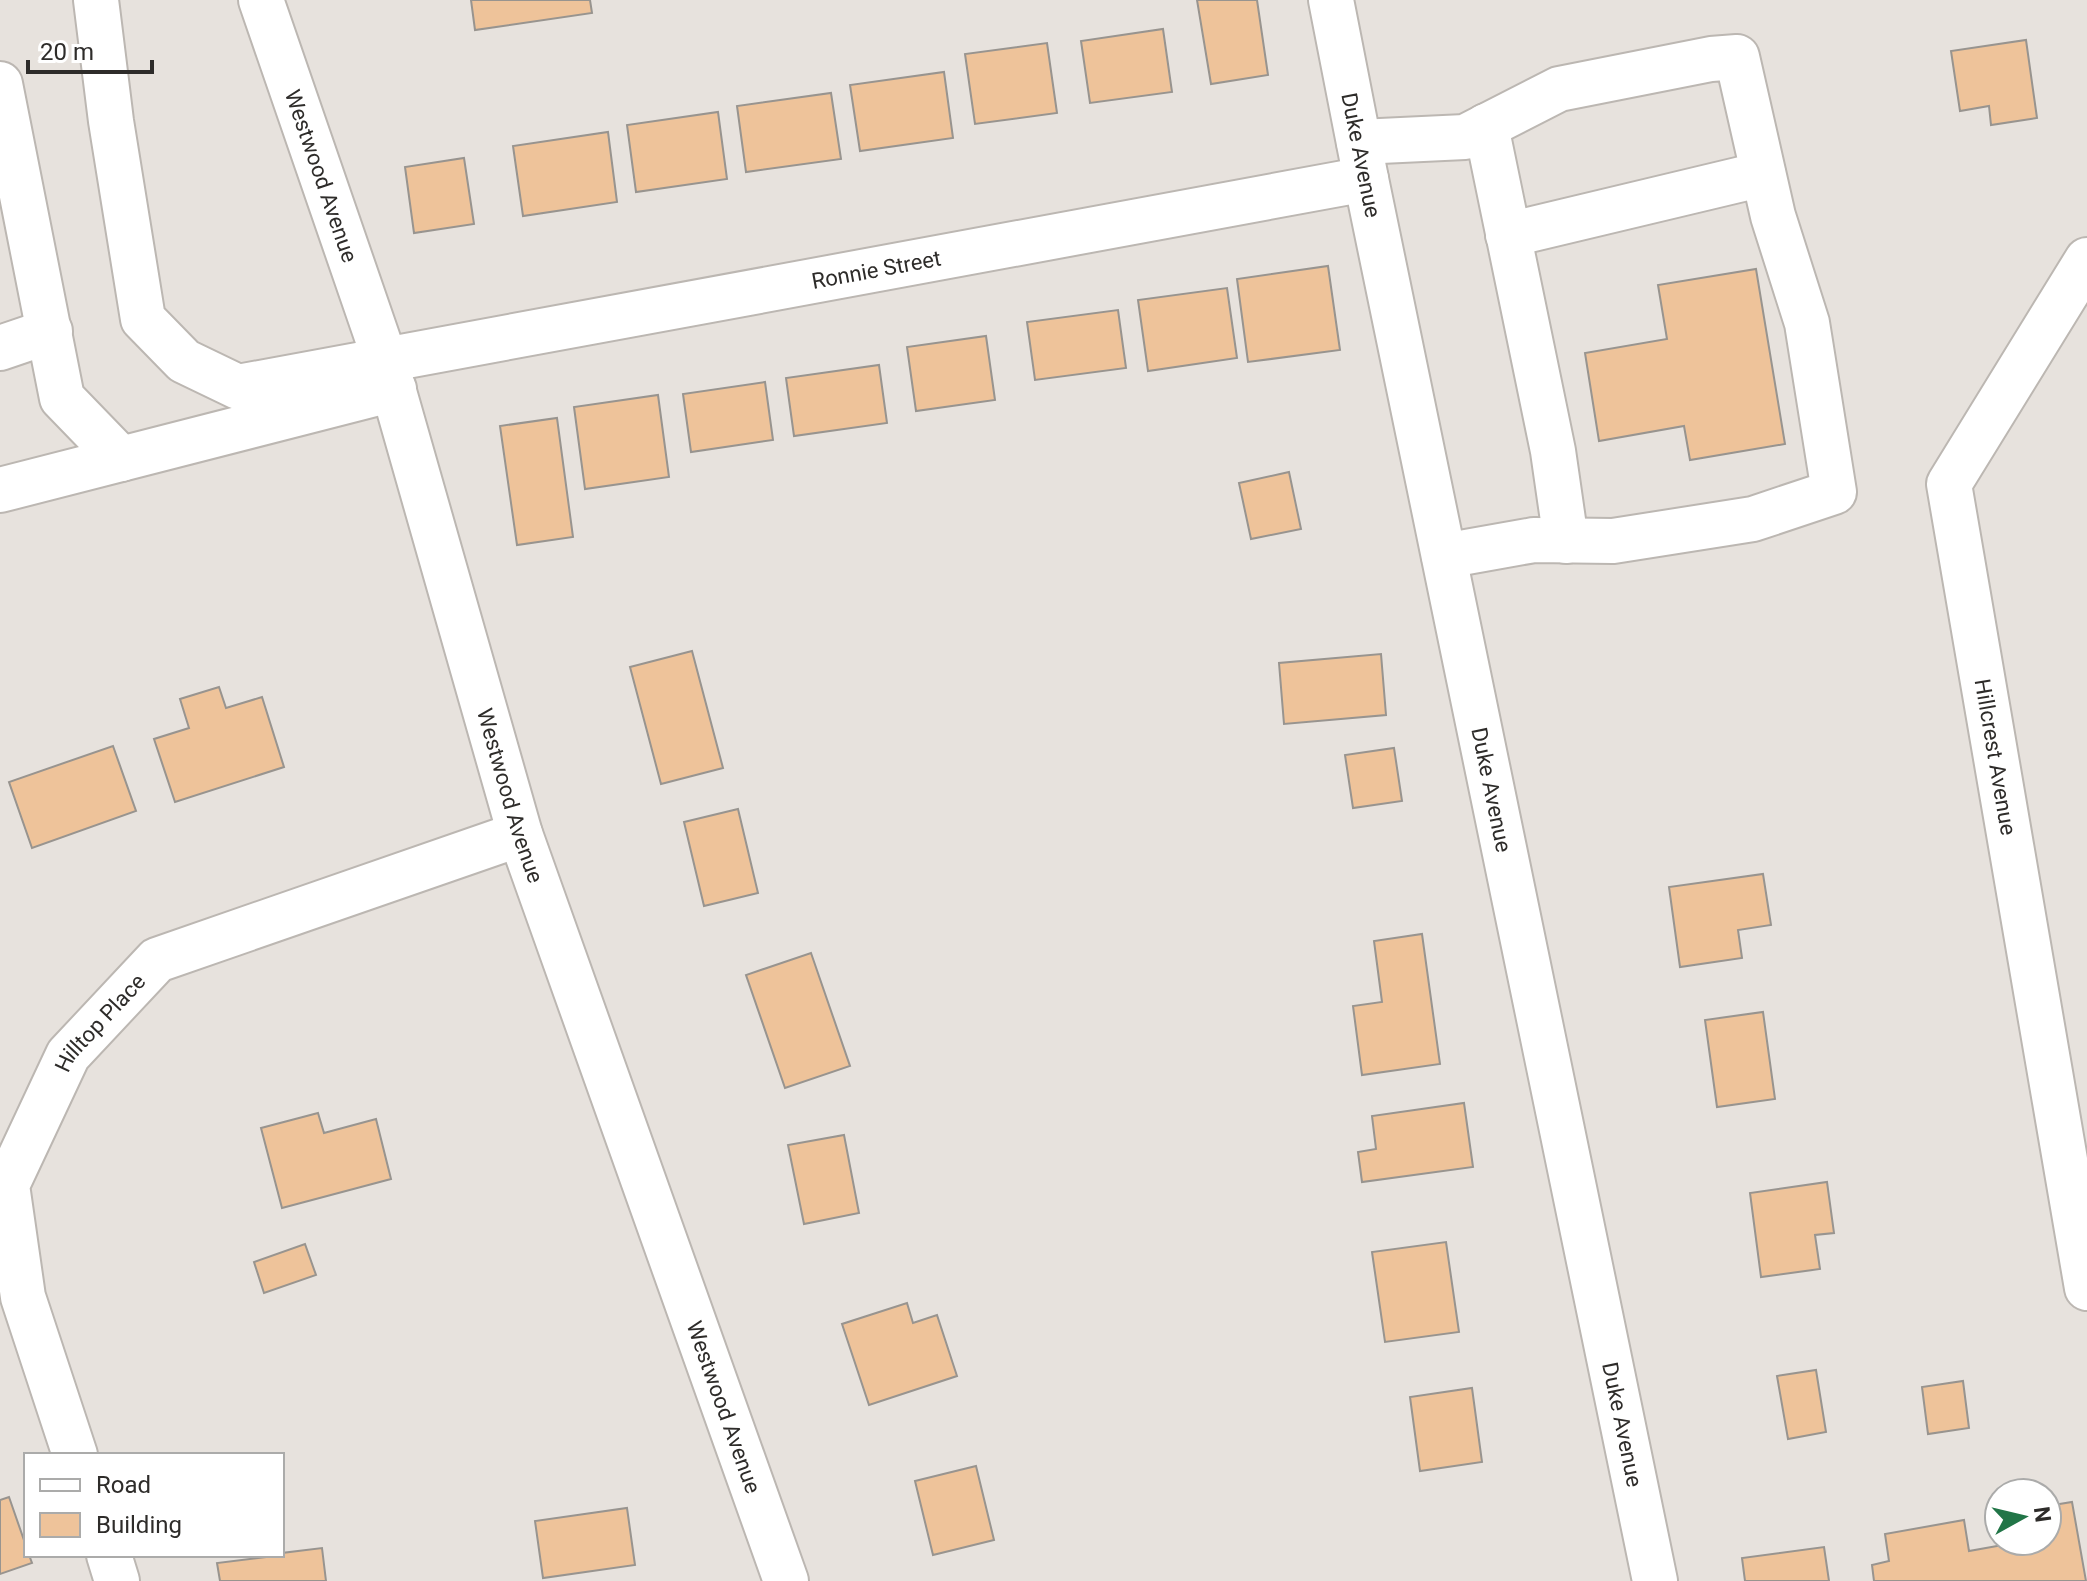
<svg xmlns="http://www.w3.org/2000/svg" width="2087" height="1581" font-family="Roboto,sans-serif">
<rect width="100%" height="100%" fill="#e7e2dd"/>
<g fill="#eec39a" stroke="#98948f" stroke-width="2">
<polygon points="471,0 590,0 592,13 475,30"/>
<polygon points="1197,0 1257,0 1268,75 1211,84"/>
<polygon points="1163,29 1172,92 1090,103 1081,41"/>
<polygon points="2026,40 2037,118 1991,125 1989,106 1960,111 1951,51"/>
<polygon points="1047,43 1057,113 975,124 965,54"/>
<polygon points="944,72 953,138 860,151 850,85"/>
<polygon points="831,93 841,159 746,172 737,106"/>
<polygon points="718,112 727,179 636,192 627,125"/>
<polygon points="608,132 617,202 523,216 513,146"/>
<polygon points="464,158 474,224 414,233 405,167"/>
<polygon points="1328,266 1340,350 1248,362 1237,279"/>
<polygon points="1756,269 1785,444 1690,460 1684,426 1599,441 1585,353 1667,339 1658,285"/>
<polygon points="1227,288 1237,358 1148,371 1138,300"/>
<polygon points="1118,310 1126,368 1035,380 1027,322"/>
<polygon points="986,336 995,400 916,411 907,347"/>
<polygon points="879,365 887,423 794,436 786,378"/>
<polygon points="765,382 773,440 691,452 683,394"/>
<polygon points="658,395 669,477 585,489 574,407"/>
<polygon points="557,418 573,537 517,545 500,426"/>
<polygon points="1289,472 1301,529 1251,539 1239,483"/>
<polygon points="692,651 723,768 661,784 630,667"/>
<polygon points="1381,654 1386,715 1284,724 1279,663"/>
<polygon points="219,687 226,708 262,697 284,767 175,802 154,739 189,728 180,699"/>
<polygon points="113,746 136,811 32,848 9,782"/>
<polygon points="1394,748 1402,801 1353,808 1345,755"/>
<polygon points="738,809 758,893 704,906 684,822"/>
<polygon points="1763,874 1771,925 1738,930 1742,958 1680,967 1669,887"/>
<polygon points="1422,934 1440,1064 1362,1075 1353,1006 1382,1002 1374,941"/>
<polygon points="811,953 850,1066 785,1088 746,975"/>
<polygon points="1763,1012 1775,1099 1717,1107 1705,1020"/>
<polygon points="1464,1103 1473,1167 1362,1182 1358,1152 1376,1149 1372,1116"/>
<polygon points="318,1113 324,1133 376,1119 391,1179 282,1208 261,1128"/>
<polygon points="844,1135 859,1213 804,1224 788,1145"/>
<polygon points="1827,1182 1834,1233 1815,1235 1820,1269 1761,1277 1750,1193"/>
<polygon points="1446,1242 1459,1332 1385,1342 1372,1252"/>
<polygon points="305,1244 316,1275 264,1293 254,1262"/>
<polygon points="907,1303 913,1323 937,1315 957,1376 869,1405 842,1324"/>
<polygon points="1816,1370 1826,1432 1788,1439 1777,1376"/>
<polygon points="1963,1381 1969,1428 1928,1434 1922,1387"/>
<polygon points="1472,1388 1482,1462 1420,1471 1410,1397"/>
<polygon points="976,1466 994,1540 933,1555 915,1481"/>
<polygon points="9,1497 26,1546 26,1555 29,1555 32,1563 0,1574 0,1500"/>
<polygon points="2072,1502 2086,1581 1874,1581 1872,1565 1889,1561 1885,1534 1964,1520 1969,1551 2014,1543 2014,1541 2047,1541 2047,1506"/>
<polygon points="627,1508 635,1565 543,1578 535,1521"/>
<polygon points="1824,1547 1829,1581 1745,1581 1742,1558"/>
<polygon points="322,1548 326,1581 220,1581 217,1563 282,1555 282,1553"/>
</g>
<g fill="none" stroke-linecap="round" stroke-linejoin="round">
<defs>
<g id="minor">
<path id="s1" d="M96 0 111 121 143 319 184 361 238 387 1366 179"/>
<path id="s2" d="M261 0 385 360 520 834 786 1581"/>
<path id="s3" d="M1331 0 1366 179 1655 1581"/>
<polyline points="0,84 62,398 121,459"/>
<polyline points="1486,126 1553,451 1566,541"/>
<polyline points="1359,142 1465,137 1559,89 1711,59 1737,57 1773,216 1807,323 1834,492 1753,519 1613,541 1534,540 1444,556"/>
<polyline points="1508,235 1763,174"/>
<path id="s4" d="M2087 260 1949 484 2087 1288"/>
<polyline points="0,348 50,331"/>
<polyline points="0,490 394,389"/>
<path id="s5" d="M75 1455 23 1297 7 1185 68 1055 157 960 520 834"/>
<polyline points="109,1555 117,1581"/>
</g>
</defs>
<use href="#minor" stroke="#bcb7b2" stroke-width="48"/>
<use href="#minor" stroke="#fff" stroke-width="44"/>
</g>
<g text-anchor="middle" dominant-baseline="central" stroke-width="6" stroke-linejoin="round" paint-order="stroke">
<g font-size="22" fill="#2e2c2a" stroke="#fff">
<text stroke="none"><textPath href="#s3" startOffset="158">Duke Avenue</textPath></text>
<text stroke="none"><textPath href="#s2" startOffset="186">Westwood Avenue</textPath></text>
<text stroke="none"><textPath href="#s1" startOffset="1090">Ronnie Street</textPath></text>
<text stroke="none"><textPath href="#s4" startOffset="540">Hillcrest Avenue</textPath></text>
<text stroke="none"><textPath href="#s3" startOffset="806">Duke Avenue</textPath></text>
<text stroke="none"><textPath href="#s2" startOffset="834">Westwood Avenue</textPath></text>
<text stroke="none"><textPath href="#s5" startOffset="468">Hilltop Place</textPath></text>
<text stroke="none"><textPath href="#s2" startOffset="1482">Westwood Avenue</textPath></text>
<text stroke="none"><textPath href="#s3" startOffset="1454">Duke Avenue</textPath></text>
</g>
</g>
<rect x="24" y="1453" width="260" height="104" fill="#ffffff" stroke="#ababaa" stroke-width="2"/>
<rect x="40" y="1479" width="40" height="12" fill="#ffffff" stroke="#ababaa" stroke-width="2"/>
<text x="96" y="1493" font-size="24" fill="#2e2c2a">Road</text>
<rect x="40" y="1513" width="40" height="24" fill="#eec39a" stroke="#ababaa" stroke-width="2"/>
<text x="96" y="1533" font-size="24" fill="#2e2c2a">Building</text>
<g transform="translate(2023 1517) rotate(82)"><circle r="38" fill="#ffffff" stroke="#ababaa" stroke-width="2"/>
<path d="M0-6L14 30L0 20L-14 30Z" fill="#217547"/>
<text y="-12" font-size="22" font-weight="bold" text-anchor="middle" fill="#2e2c2a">N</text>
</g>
<path d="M28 60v12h124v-12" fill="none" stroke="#2e2c2a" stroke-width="4"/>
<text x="40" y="60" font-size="24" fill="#2e2c2a" stroke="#ffffff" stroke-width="6" paint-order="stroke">20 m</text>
</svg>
